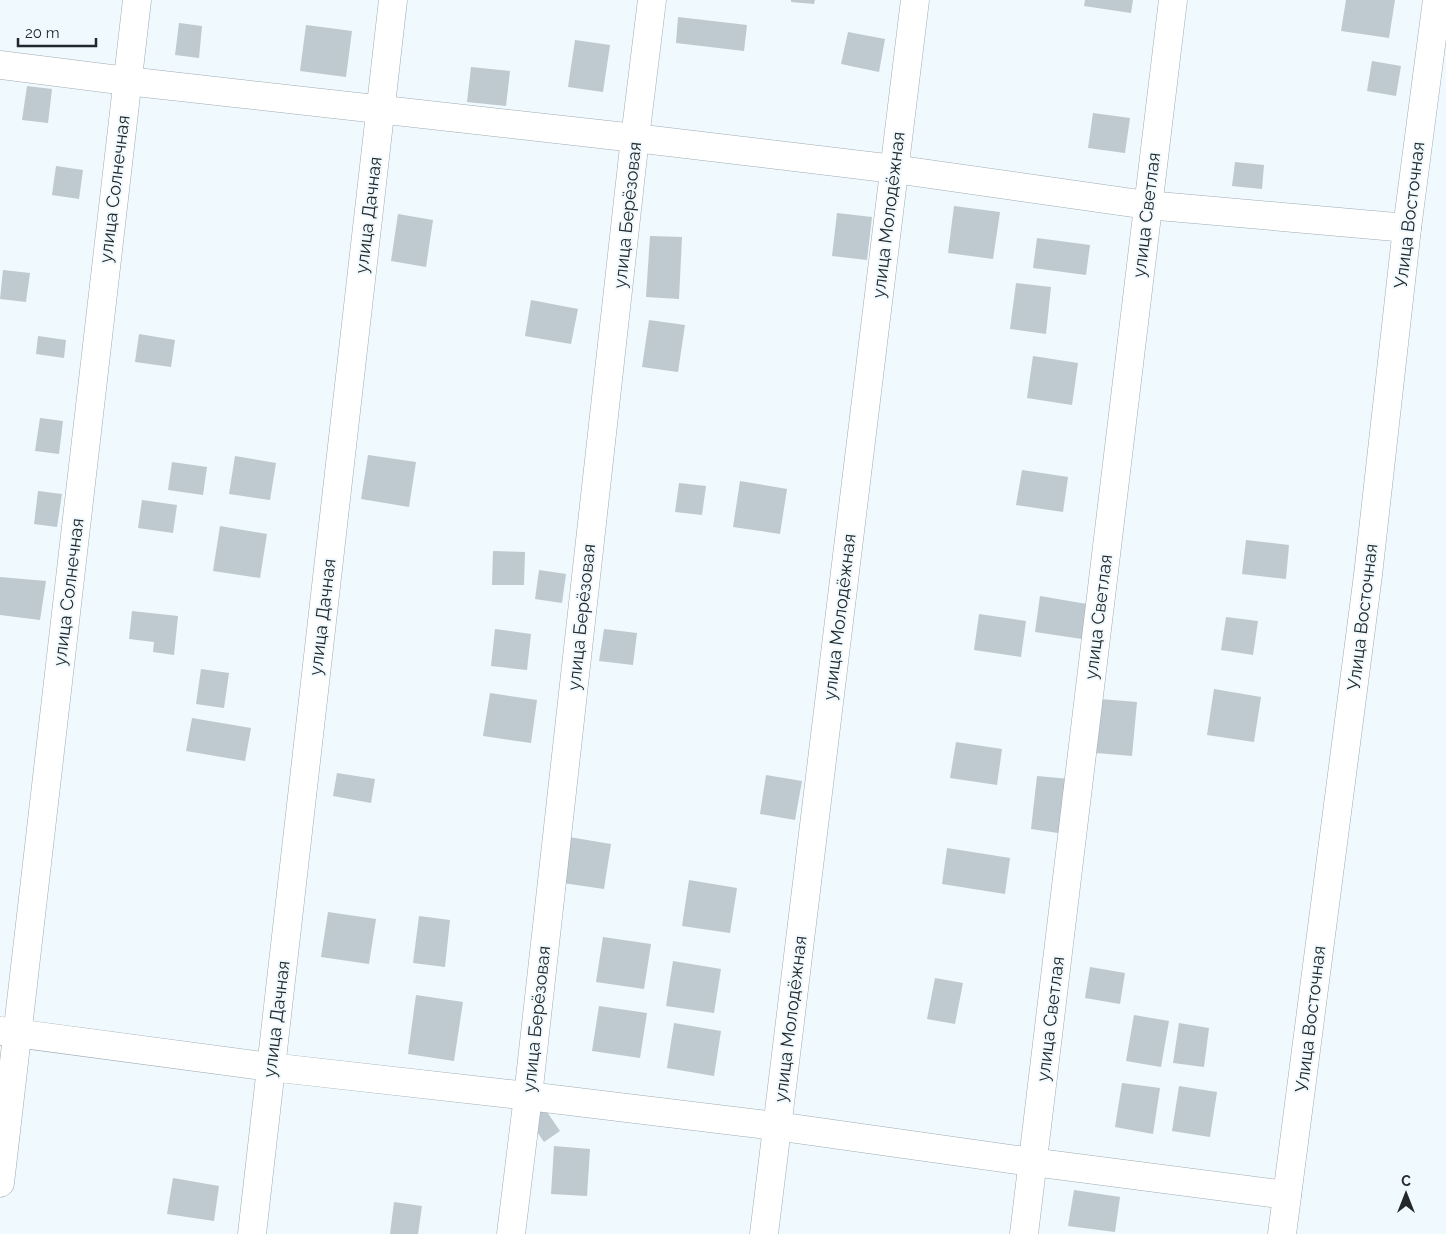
<svg xmlns="http://www.w3.org/2000/svg" width="1446" height="1234" font-family="Raleway,sans-serif">
<rect width="100%" height="100%" fill="#eff9fe"/>
<g fill="#becad0">
<polygon points="791,0 815,0 814,4 791,2"/>
<polygon points="1085,0 1133,0 1131,13 1084,6"/>
<polygon points="1346,0 1395,0 1389,38 1341,31"/>
<polygon points="678,17 747,25 744,51 676,43"/>
<polygon points="179,23 202,26 199,58 175,55"/>
<polygon points="306,25 352,31 346,77 300,71"/>
<polygon points="848,32 885,39 879,72 841,64"/>
<polygon points="575,40 610,45 603,92 568,87"/>
<polygon points="1372,61 1401,66 1396,96 1367,91"/>
<polygon points="471,67 510,71 506,106 467,102"/>
<polygon points="27,86 52,89 48,123 22,120"/>
<polygon points="1093,113 1130,118 1125,153 1088,148"/>
<polygon points="1235,162 1264,165 1262,189 1232,186"/>
<polygon points="56,166 83,170 79,199 52,195"/>
<polygon points="954,206 1000,212 993,259 948,253"/>
<polygon points="837,213 872,217 867,260 832,256"/>
<polygon points="398,214 433,220 426,267 391,261"/>
<polygon points="650,236 682,237 679,299 646,297"/>
<polygon points="1037,238 1090,245 1086,275 1033,268"/>
<polygon points="3,270 30,273 26,302 0,299"/>
<polygon points="1016,283 1051,287 1046,334 1010,329"/>
<polygon points="531,300 578,309 571,344 525,336"/>
<polygon points="649,320 685,325 678,372 642,367"/>
<polygon points="139,334 175,340 171,367 135,362"/>
<polygon points="38,336 66,340 64,358 36,354"/>
<polygon points="1033,356 1078,363 1072,405 1027,398"/>
<polygon points="40,418 63,421 59,454 35,451"/>
<polygon points="368,455 416,462 409,507 361,499"/>
<polygon points="235,456 276,463 270,500 229,494"/>
<polygon points="172,462 207,467 203,495 168,490"/>
<polygon points="1022,470 1068,477 1063,512 1016,505"/>
<polygon points="740,481 787,489 780,534 733,527"/>
<polygon points="679,483 706,486 702,515 675,512"/>
<polygon points="38,491 62,494 57,527 34,524"/>
<polygon points="142,500 177,505 173,533 138,528"/>
<polygon points="220,526 267,534 260,578 213,571"/>
<polygon points="1246,540 1289,545 1286,579 1242,574"/>
<polygon points="493,551 525,552 524,585 492,585"/>
<polygon points="539,570 566,574 562,603 535,599"/>
<polygon points="0,577 46,581 40,620 0,615"/>
<polygon points="1040,596 1087,604 1082,639 1035,632"/>
<polygon points="132,611 178,616 174,655 153,652 154,642 129,639"/>
<polygon points="979,614 1026,621 1021,657 974,650"/>
<polygon points="1226,617 1258,621 1253,655 1221,650"/>
<polygon points="495,629 531,634 527,670 491,666"/>
<polygon points="604,629 637,633 633,665 599,661"/>
<polygon points="201,669 229,673 224,708 196,704"/>
<polygon points="1214,689 1261,697 1254,742 1207,735"/>
<polygon points="490,693 537,700 531,743 483,736"/>
<polygon points="1100,699 1137,702 1132,756 1096,753"/>
<polygon points="192,718 251,728 245,761 186,751"/>
<polygon points="956,742 1002,749 997,785 950,778"/>
<polygon points="337,773 375,779 371,803 333,796"/>
<polygon points="766,775 802,781 795,820 760,814"/>
<polygon points="1037,776 1070,779 1065,834 1031,829"/>
<polygon points="563,836 611,844 604,889 556,882"/>
<polygon points="947,848 1010,858 1005,894 942,884"/>
<polygon points="689,880 737,888 730,933 682,926"/>
<polygon points="328,912 376,919 369,964 321,957"/>
<polygon points="419,916 450,920 445,967 413,963"/>
<polygon points="603,937 651,944 644,989 596,982"/>
<polygon points="673,961 721,969 714,1013 666,1006"/>
<polygon points="1090,967 1125,973 1120,1004 1085,998"/>
<polygon points="935,978 963,983 955,1024 927,1019"/>
<polygon points="416,995 463,1002 454,1061 408,1054"/>
<polygon points="599,1006 647,1013 640,1058 592,1051"/>
<polygon points="1134,1015 1169,1021 1161,1067 1126,1061"/>
<polygon points="674,1023 721,1031 714,1076 667,1068"/>
<polygon points="1179,1023 1209,1028 1204,1067 1173,1063"/>
<polygon points="1122,1083 1160,1088 1153,1134 1115,1127"/>
<polygon points="1179,1086 1217,1092 1210,1137 1172,1131"/>
<polygon points="545,1109 560,1131 544,1142 529,1120"/>
<polygon points="554,1146 590,1149 587,1196 551,1194"/>
<polygon points="173,1178 219,1186 214,1221 167,1214"/>
<polygon points="1074,1190 1120,1197 1115,1232 1068,1226"/>
<polygon points="394,1202 422,1206 418,1234 390,1234"/>
</g>
<g fill="none" stroke-linecap="round" stroke-linejoin="round">
<defs>
<g id="minor">
<polyline points="0,65 127,81 635,138 894,169 1147,205 1407,228"/>
<polyline points="0,1031 270,1067 528,1096 776,1126 1032,1162 1287,1195"/>
<polyline points="0,1183 137,0"/>
<polyline points="252,1234 393,0"/>
<polyline points="511,1234 528,1096 635,138 652,0"/>
<polyline points="764,1234 915,0"/>
<polyline points="1024,1234 1173,0"/>
<polyline points="1282,1234 1368,575 1407,228 1437,0"/>
</g>
</defs>
<use href="#minor" stroke="#a0acb2" stroke-width="29"/>
<use href="#minor" stroke="#fff" stroke-width="28"/>
</g>
<g text-anchor="middle" dominant-baseline="central" stroke-width="4" stroke-linejoin="round" paint-order="stroke">
<g font-size="18" fill="#23282a" stroke="#eff9fe">
<text transform="translate(114 189) rotate(-83)">улица Солнечная</text>
<text transform="translate(368 215) rotate(-83)">улица Дачная</text>
<text transform="translate(627 215) rotate(-84)">улица Берёзовая</text>
<text transform="translate(888 215) rotate(-83)">улица Молодёжная</text>
<text transform="translate(1146 215) rotate(-83)">улица Светлая</text>
<text transform="translate(1409 215) rotate(-83)">Улица Восточная</text>
<text transform="translate(68 592) rotate(-83)">улица Солнечная</text>
<text transform="translate(322 617) rotate(-83)">улица Дачная</text>
<text transform="translate(581 617) rotate(-84)">улица Берёзовая</text>
<text transform="translate(839 617) rotate(-83)">улица Молодёжная</text>
<text transform="translate(1098 617) rotate(-83)">улица Светлая</text>
<text transform="translate(1362 617) rotate(-83)">Улица Восточная</text>
<text transform="translate(276 1019) rotate(-83)">улица Дачная</text>
<text transform="translate(536 1019) rotate(-84)">улица Берёзовая</text>
<text transform="translate(790 1019) rotate(-83)">улица Молодёжная</text>
<text transform="translate(1050 1019) rotate(-83)">улица Светлая</text>
<text transform="translate(1310 1019) rotate(-83)">Улица Восточная</text>
</g>
</g>
<g transform="translate(1406 1194)" stroke="#eff9fe" stroke-width="4" paint-order="stroke">
<path d="M0-4L9 19L0 12L-9 19Z" fill="#23282a"/>
<text y="-8" font-size="14" font-weight="bold" text-anchor="middle" fill="#23282a">С</text>
</g>
<path d="M18 38v8h78v-8" fill="none" stroke="#23282a" stroke-width="2.5"/>
<text x="25" y="38" font-size="15" fill="#23282a" stroke="#eff9fe" stroke-width="4" paint-order="stroke">20 m</text>
</svg>
